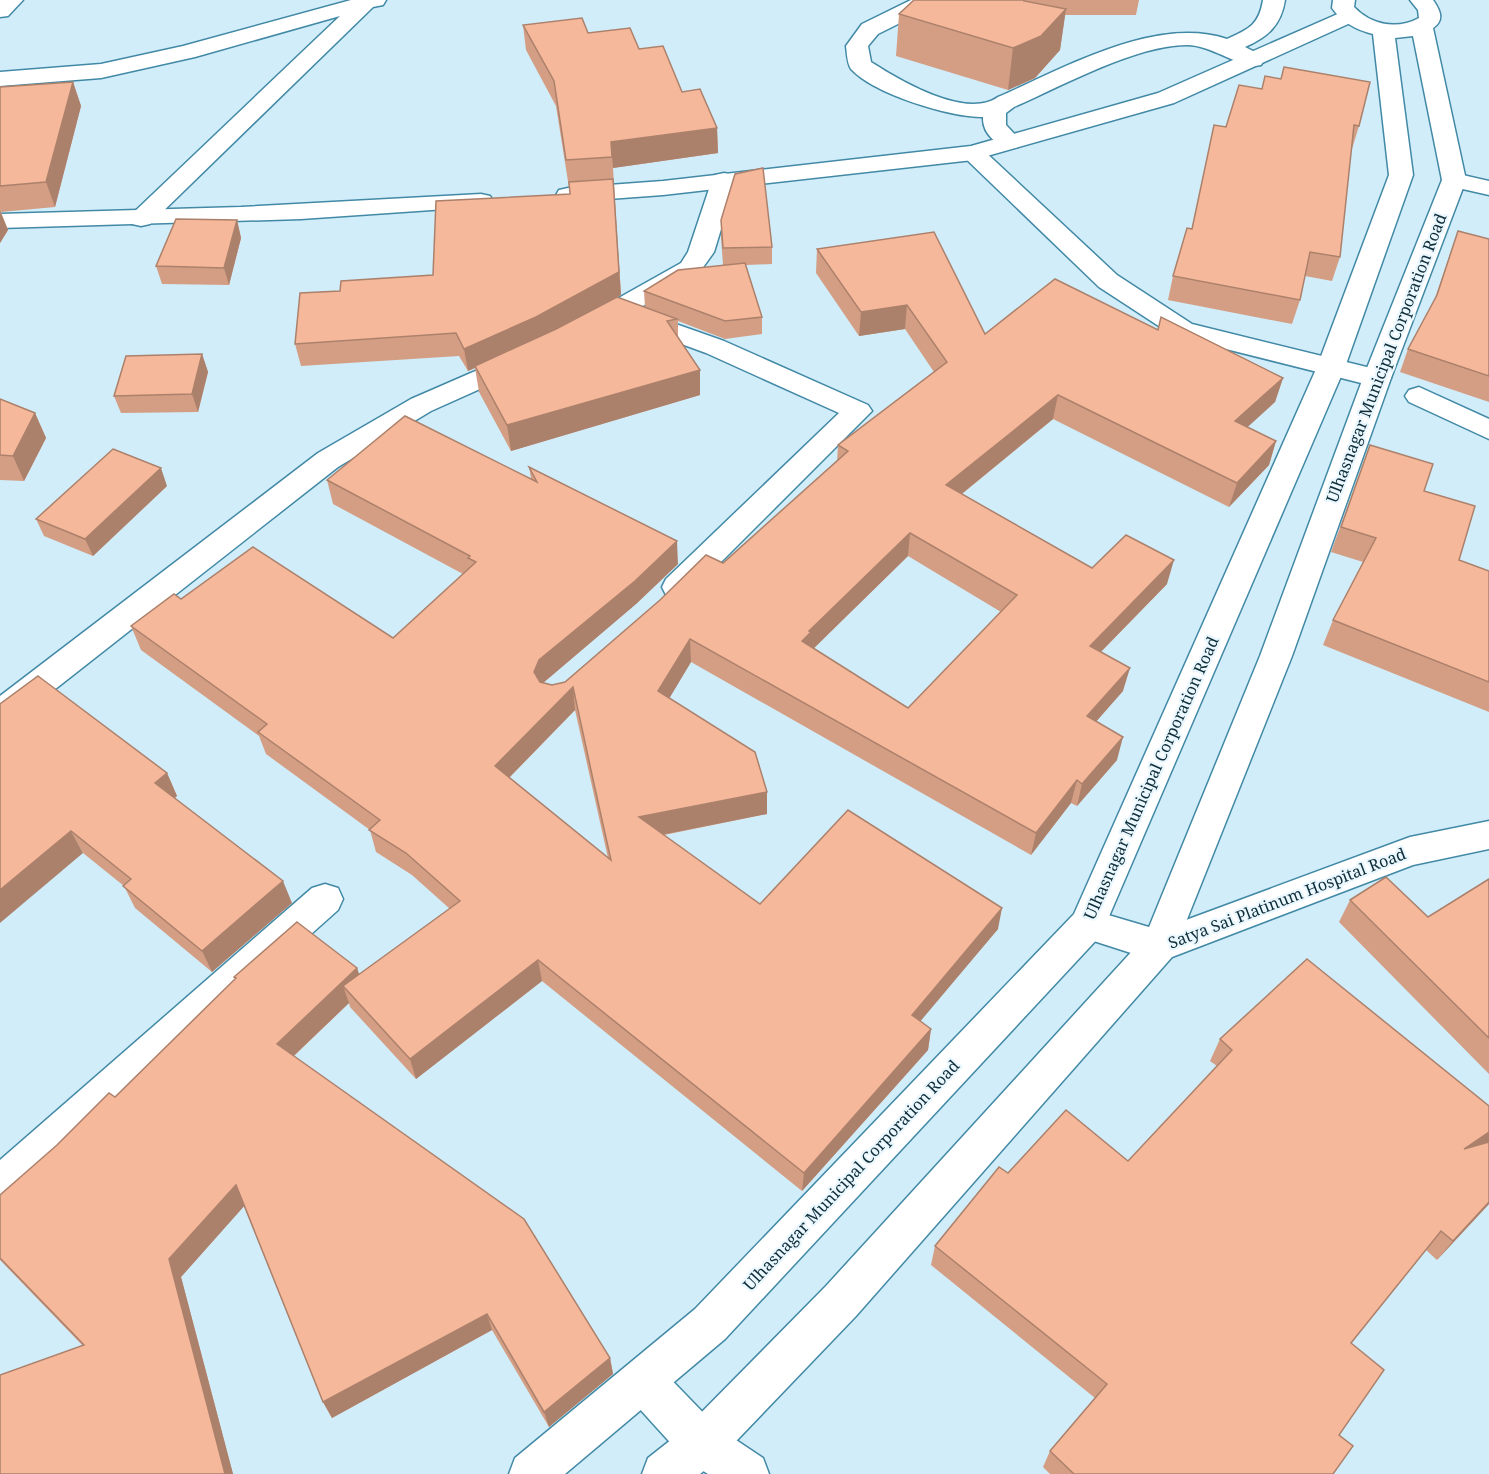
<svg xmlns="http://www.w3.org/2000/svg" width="1489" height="1474" font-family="'Noto Serif',serif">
<rect width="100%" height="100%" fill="#d1edf9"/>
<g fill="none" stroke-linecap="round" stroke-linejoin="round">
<defs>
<g id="minor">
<polygon points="351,0 386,0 383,5 373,7 150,224 141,226 132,224 129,219 132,214 340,16 195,57 101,78 0,86 0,72 101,64 183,46"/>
<path d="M911 0 937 1 934 6 878 34 868 46 871 62C899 80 966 120 998 97 1063 69 1155 15 1227 39 1249 29 1259 25 1263 0H1285C1281 25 1268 37 1245 47L1261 55 1264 60 1261 65C1241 70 1213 45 1187 45 1136 45 1062 86 1014 107L1006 113V125L1022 142 1018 147C1001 151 982 135 983 117 949 117 874 94 851 69 847 63 847 53 846 46L862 24Z"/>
<polygon points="973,146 981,148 1117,275 1192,324 1387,372 1391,378 1387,384 1377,387 1174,336 1099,287 965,158 961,153 965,148"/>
<path d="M724 173 733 175 736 180 714 252 699 273 636 310 724 341 868 405 872 411 688 595 677 598 666 595 662 587 666 579 839 413 706 353 627 324 623 317C610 325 599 334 583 330L579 324 583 318 681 263 688 252 712 180 715 175Z"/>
<polygon points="1454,173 1489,181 1489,195 1445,185 1442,180 1445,175"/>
<polygon points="519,352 529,355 533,361 529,367 431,411 338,467 12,723 0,727 0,696 318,453 411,399"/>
<polygon points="1419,387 1489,419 1489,439 1409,402 1405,396 1409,390"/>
<polygon points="325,884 338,888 343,899 338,910 14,1199 0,1205 0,1160 312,888"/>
<polygon points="643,1359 658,1366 718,1428 763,1458 769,1474 708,1474 686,1460 628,1396 621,1381 628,1366"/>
</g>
<g id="tertiary">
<polygon points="1349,9 1357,10 1360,15 1357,20 1174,103 973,160 663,195 568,202 559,200 556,195 559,190 568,188 663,181 971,146 1158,93"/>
<polygon points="481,194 490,196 493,201 490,206 301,219 0,228 0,214 241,207"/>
<polygon points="1489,821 1489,849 1413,865 1159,962 1075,935 1070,924 1075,913 1088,909 1159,930 1410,837"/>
</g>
<path id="secondary" d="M1333 0H1355L1354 7C1371 25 1397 30 1419 18L1418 10 1410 0H1433C1440 10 1445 20 1433 28L1466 180 1391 378 1292 656 1172 957 856 1316 718 1460 700 1474H642L648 1458 686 1428 826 1286 1145 937 1260 656 1363 378 1442 180 1413 36 1395 38 1413 175 1345 367 1101 935 725 1339 565 1474H509L515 1458 695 1309 1074 914 1317 367 1389 175 1373 34C1356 30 1342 22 1332 8Z"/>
<polygon id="primary" points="0,0 23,0 8,16 0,17"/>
</defs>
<use href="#minor" stroke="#4289a6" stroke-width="3"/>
<use href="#tertiary" stroke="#4289a6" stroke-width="3"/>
<use href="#secondary" stroke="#4289a6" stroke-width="3"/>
<use href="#primary" stroke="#4289a6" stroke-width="3"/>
<use href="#minor" fill="#fff" fill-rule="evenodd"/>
<use href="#tertiary" fill="#fff" fill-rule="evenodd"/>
<use href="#secondary" fill="#fff" fill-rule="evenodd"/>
<use href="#primary" fill="#fff" fill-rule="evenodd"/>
</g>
<g fill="#d49e84" fill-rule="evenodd">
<polygon points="914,0 1139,0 1136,15 1065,15 1060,50 1035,78 1008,90 896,56 899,14"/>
<polygon points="523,25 588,33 639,49 682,92 717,128 718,153 613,168 621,295 586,313 645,307 644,291 723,265 721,237 721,220 772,247 772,264 746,265 762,317 762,334 725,339 678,321 678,338 700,370 700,395 511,451 479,392 475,368 468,371 459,356 301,366 295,344 433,275 570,194 556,106 526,50"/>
<polygon points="73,82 81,106 55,207 1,212 8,230 0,243 0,87"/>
<polygon points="1239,85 1359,126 1352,149 1351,149 1340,257 1332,281 1305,276 1300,300 1292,324 1168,300 1173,276 1192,229 1214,125 1226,127"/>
<polygon points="237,220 241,238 229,285 162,284 156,266"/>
<polygon points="1458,231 1489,239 1489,402 1400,372 1408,349 1434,301 1450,254"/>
<path d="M817 249 985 334 1158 330 1283 378 1275 402 1247 427 1276 441 1269 465 1229 507 1053 419 962 494 1092 568 1167 584 1101 652 1123 691 1096 721 1117 760 1077 806 1071 803 1031 855 691 662 669 698 767 792V814L664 835 760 904 998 929 920 1021 931 1029 928 1050 802 1191 542 981 416 1079 350 1007 349 1003 294 1056 610 1358 613 1374 549 1427 492 1330 332 1418 323 1402 244 1206 181 1277 233 1474H0L83 1346 0 1260V1195L115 1097 235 979 234 977 357 968 359 974 450 909 412 875 376 852 370 830 266 754 259 736 141 650 131 626 181 599 393 638 463 574 333 504 327 480 531 478 529 467 678 564 636 604 543 683 552 685 565 682 723 563 837 462 838 445 934 372 905 329 859 336 816 273ZM908 556 1001 612 908 708 813 649ZM575 710 608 858 509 778Z"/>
<polygon points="202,354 208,372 198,412 121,413 114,396"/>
<polygon points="0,399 35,413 46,438 24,481 0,480"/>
<polygon points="1370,445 1424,491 1459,560 1489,571 1489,712 1323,645 1333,620 1363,562 1331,552"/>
<polygon points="167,486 93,556 44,536 36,519"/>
<polygon points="0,704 167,773 177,796 175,798 292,903 212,972 135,908 124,886 83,853"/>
<polygon points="1489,879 1489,1074 1339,922 1350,900 1428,917"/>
<polygon points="1220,1039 1489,1106 1489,1204 1437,1260 1426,1250 1351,1343 1339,1435 1333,1474 1050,1474 1043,1467 1050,1451 1095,1398 931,1265 935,1246 1008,1173 1128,1161 1217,1066 1210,1061"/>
</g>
<g fill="#ac816c">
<polygon points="1066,9 1060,50 1035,78 1008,90 1013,48"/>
<polygon points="73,82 81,106 55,207 46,182"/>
<polygon points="717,128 718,153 613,168 611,142"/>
<polygon points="613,179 621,295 539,339 468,371 464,349"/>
<polygon points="0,211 8,230 0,243"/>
<polygon points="237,220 241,238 229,285 224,268"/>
<polygon points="907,305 905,329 859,336 861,312"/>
<polygon points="202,354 208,372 198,412 192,394"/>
<polygon points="700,370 700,395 511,451 507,425"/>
<polygon points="1283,378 1275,402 1228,445 1235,421"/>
<polygon points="1058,395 1053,419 943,509 946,485"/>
<polygon points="35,413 46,438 24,481 13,456"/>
<polygon points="1276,441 1269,465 1229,507 1237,483"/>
<polygon points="161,468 167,486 93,556 85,539"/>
<polygon points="910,533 908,556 811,651 802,641 809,631"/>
<polygon points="677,541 678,564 636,604 543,683 537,695 534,672 539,660"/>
<polygon points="1174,560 1167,584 1084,669 1090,646"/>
<polygon points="690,639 691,662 660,714 658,691"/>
<polygon points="1130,668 1123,691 1081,739 1087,716"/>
<polygon points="573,687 575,710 499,788 495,766"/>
<polygon points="1123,737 1117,760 1077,806 1082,784"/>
<polygon points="167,773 177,796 165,805 155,783"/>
<polygon points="1077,780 1071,803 1031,855 1036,833"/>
<polygon points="767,792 767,814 641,839 639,817"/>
<polygon points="71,831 83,853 0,923 0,890"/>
<polygon points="283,881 292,903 212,972 202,951"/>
<polygon points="1002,908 998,929 908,1036 912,1015"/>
<polygon points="538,960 542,981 416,1079 410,1059"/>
<polygon points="357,968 364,989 343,986 349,1003 285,1064 277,1044"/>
<polygon points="931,1029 928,1050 802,1191 804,1173"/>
<polygon points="1489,1132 1489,1142 1464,1149"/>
<polygon points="236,1185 246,1204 181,1277 233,1474 225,1474 169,1259"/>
<polygon points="1489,1202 1489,1204 1437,1260 1453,1241"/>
<polygon points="487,1314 492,1330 332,1418 323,1402"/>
<polygon points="610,1358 613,1374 549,1427 544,1412"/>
</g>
<g fill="#f6b89a" stroke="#ac816c" stroke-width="1.5" fill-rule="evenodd">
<polygon points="914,0 1024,0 1024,1 1066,9 1041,36 1013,48 899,14"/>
<polygon points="582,18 588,33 630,28 639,49 663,46 682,92 700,89 717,128 611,142 612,157 566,160 554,81 523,25"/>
<polygon points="1284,67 1370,82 1359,126 1354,125 1340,257 1310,252 1300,300 1173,276 1187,228 1192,229 1214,125 1226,127 1239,85 1262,89 1265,76 1281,79"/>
<polygon points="73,82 46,182 0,186 0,87"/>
<polygon points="763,168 772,247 723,248 721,220 735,174"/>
<polygon points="613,179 619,272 536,317 464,349 456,333 295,344 300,293 340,291 341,281 433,275 436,201 570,194 569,182"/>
<polygon points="176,219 237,220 224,268 156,266"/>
<polygon points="1458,231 1489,239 1489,376 1408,349 1437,295"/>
<path d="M934 232 985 334 1055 279 1158 330 1161 317 1283 378 1235 421 1276 441 1237 483 1058 395 946 485 1092 568 1126 535 1174 560 1090 646 1130 668 1087 716 1123 737 1082 784 1077 780 1036 833 690 639 658 691 755 752 767 792 639 817 760 904 848 810 1002 908 912 1015 931 1029 804 1173 538 960 410 1059 343 986 460 901 406 853 369 830 380 820 258 732 267 724 131 626 174 594 181 599 253 547 393 638 476 562 468 558 470 556 327 480 405 416 537 482 529 467 677 541 635 581 539 660 534 672 540 682 552 685 565 682 660 600 706 555 723 563 848 451 838 445 947 362 907 305 861 312 817 249ZM910 533 1017 595 908 708 802 641 811 632 809 631ZM573 687 594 784 611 860 495 766Z"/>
<polygon points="745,263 762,317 725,321 644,291 678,270"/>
<polygon points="617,297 677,319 667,321 700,370 507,425 475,366 556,329"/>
<polygon points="202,354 192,394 114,396 126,356"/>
<polygon points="0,399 35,413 13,456 0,455"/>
<polygon points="1370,445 1433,464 1424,491 1475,506 1459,560 1489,571 1489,682 1333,620 1376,538 1341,527"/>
<polygon points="113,449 161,468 85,539 36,519"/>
<polygon points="38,676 167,773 155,783 283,881 202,951 123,886 131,879 71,831 0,890 0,704"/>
<polygon points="1386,877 1428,917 1489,879 1489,1038 1350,900"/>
<polygon points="297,922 357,968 277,1044 524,1219 610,1358 544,1412 487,1314 323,1402 236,1185 169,1259 225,1474 0,1474 0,1375 84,1345 0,1258 0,1195 57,1145 109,1093 115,1097 236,978 234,977"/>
<polygon points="1307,959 1489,1106 1489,1132 1464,1149 1489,1142 1489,1202 1453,1241 1441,1231 1351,1343 1384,1370 1339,1435 1353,1446 1333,1474 1074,1474 1050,1451 1107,1384 935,1246 999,1167 1008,1173 1066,1110 1128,1161 1232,1050 1220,1039"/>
</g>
<g text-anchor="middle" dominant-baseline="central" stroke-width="4.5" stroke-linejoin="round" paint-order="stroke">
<g font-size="16" fill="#0e2d38" stroke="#eaf7fe">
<text transform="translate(1386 358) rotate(-69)">Ulhasnagar Municipal Corporation Road</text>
<text transform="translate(1151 778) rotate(-66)">Ulhasnagar Municipal Corporation Road</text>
<text transform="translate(1287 898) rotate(-21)">Satya Sai Platinum Hospital Road</text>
<text transform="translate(851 1175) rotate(-47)">Ulhasnagar Municipal Corporation Road</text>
</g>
</g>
</svg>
